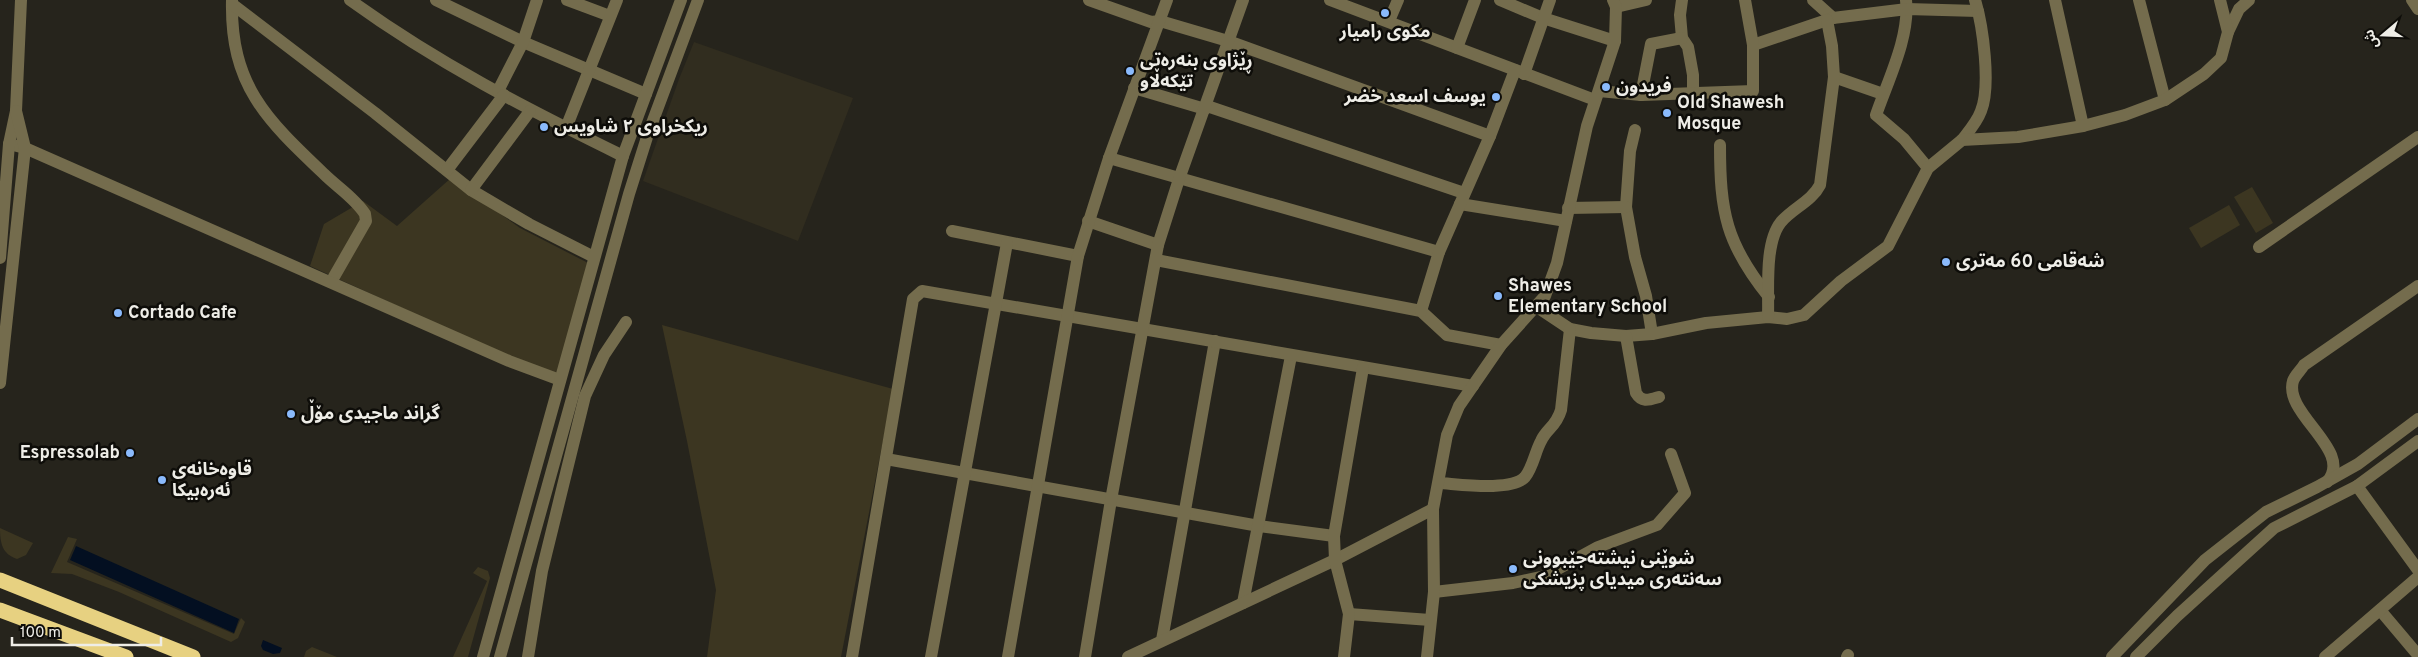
<svg xmlns="http://www.w3.org/2000/svg" width="2418" height="657" font-family="Overpass,'Noto Sans Arabic',sans-serif">
<rect width="100%" height="100%" fill="#26241c"/>
<polygon fill="#312d1f" points="694,42 853,98 798,241 643,181 679,79"/>
<g fill="#3c3621">
<polygon points="451,178 520,228 592,265 560,380 310,266 324,224 363,201 397,226"/>
<polygon points="2252,187 2273,223 2256,233 2234,197"/>
<polygon points="2229,205 2240,225 2201,248 2189,228"/>
<polygon points="662,325 893,389 841,657 707,657 716,590 687,441"/>
<path d="M0 528 33 543 26 555 17 559C2 554 0 543 0 528Z"/>
<polygon points="68,537 77,539 67,562 234,634 241,618 245,622 238,638 231,642 119,592 72,574 51,573"/>
<polygon points="478,567 488,571 490,578 468,657 453,657 487,581 473,573"/>
<polygon points="312,647 337,657 304,657 306,651"/>
</g>
<g fill="#030f21">
<polygon points="76,546 239,619 234,633 70,560"/>
<polygon points="263,640 282,648 280,653 273,654 263,650 261,646"/>
</g>
<g fill="none" stroke-linecap="round" stroke-linejoin="round">
<g stroke="#746c4d" stroke-width="12">
<path d="M232 0C230 85 266 119 324 174 337 187 355 198 365 214L366 221 331 282"/>
<path d="M350 0C437 63 527 109 623 156"/>
<polyline points="436,0 523,42 646,94"/>
<polyline points="567,0 610,16"/>
<polyline points="1089,0 1151,22 1160,21 1228,41 1490,136"/>
<polyline points="1330,0 1595,100"/>
<polyline points="1500,0 1543,18 1615,41"/>
<polyline points="1682,0 1680,15 1682,38 1688,47 1693,75 1693,93"/>
<polyline points="1813,0 1833,18"/>
<path d="M1906 0C1910 37 1888 80 1876 115L1904 139 1928 168"/>
<polyline points="2055,0 2083,126"/>
<polyline points="2139,0 2165,100"/>
<polyline points="2412,0 2418,9"/>
<polyline points="232,4 375,113 471,190 529,224 594,257"/>
<polyline points="1616,7 1646,0"/>
<polyline points="1389,21 1398,0"/>
<polyline points="2228,32 2239,9 2249,0"/>
<polyline points="1753,45 1833,18 1907,9 1978,11"/>
<polyline points="1457,48 1475,0"/>
<polyline points="1524,74 1550,0"/>
<polyline points="1834,77 1883,94"/>
<polyline points="1134,88 1205,109"/>
<polyline points="498,91 523,42 537,0"/>
<polyline points="1599,91 1641,95 1753,91 1753,45 1745,0"/>
<polyline points="1641,95 1651,44 1682,38"/>
<polyline points="1207,106 1464,193"/>
<polyline points="566,128 617,0"/>
<polyline points="1635,130 1630,151 1626,207 1635,257 1646,296 1652,334"/>
<path d="M1962 140C1969 131 1977 122 1981 111 1991 86 1983 26 1975 0"/>
<polyline points="9,144 25,148 509,361 560,380"/>
<path d="M1720 145C1720 212 1726 244 1769 297"/>
<polyline points="1109,158 1439,252"/>
<polyline points="447,170 504,95"/>
<polyline points="471,190 530,111"/>
<polyline points="1460,204 1566,221"/>
<polyline points="1568,208 1626,207"/>
<polyline points="1088,221 1158,245"/>
<polyline points="952,231 1078,256"/>
<polyline points="2259,247 2418,137"/>
<polyline points="0,258 9,144 16,111 21,0"/>
<polyline points="1156,260 1421,311 1447,335 1501,345"/>
<polyline points="1537,307 1570,329 1591,333 1626,336 1652,334 1706,323 1768,317 1787,319 1804,315 1841,281 1888,246 1928,168 1962,140 2018,137 2083,126 2125,115 2165,100 2204,74 2221,58 2228,32 2220,0"/>
<polyline points="1421,311 1439,252 1490,136 1515,70"/>
<path d="M1768 317C1769 291 1764 243 1781 222 1793 208 1812 201 1820 185L1834 77 1832 46 1827 20"/>
<path d="M1626 336 1636 393C1642 403 1649 400 1659 397"/>
<polyline points="0,383 25,148 16,111"/>
<polyline points="886,459 1259,526 1334,536"/>
<path d="M2327 482C2355 451 2283 414 2293 381 2295 375 2301 370 2304 365L2418 286"/>
<path d="M1439 483C1458 484 1512 492 1525 477 1533 467 1535 452 1541 441 1547 428 1556 427 1561 410L1570 329"/>
<polyline points="2357,486 2418,570"/>
<polyline points="1434,592 1513,583 1545,576 1598,547 1657,525 1685,493 1671,454"/>
<polyline points="1243,603 1291,356"/>
<polyline points="2380,610 2418,655"/>
<polyline points="1349,614 1430,620"/>
<polyline points="1162,640 1215,341"/>
<polyline points="483,657 623,156 681,0"/>
<polyline points="500,657 629,194 648,134 698,0"/>
<polyline points="528,657 542,571 585,396 604,355 626,322"/>
<polyline points="852,657 913,299 922,291 1473,386"/>
<polyline points="931,657 1007,243"/>
<polyline points="1008,657 1078,256 1109,158 1167,0"/>
<polyline points="1085,657 1111,500 1158,245 1179,179 1243,0"/>
<polyline points="1128,657 1335,560 1433,509"/>
<polyline points="1344,657 1349,614 1335,560 1334,536 1363,368"/>
<polyline points="1427,657 1434,592 1433,509 1447,435 1459,406 1501,345 1545,296 1557,263 1587,126 1615,41 1616,7 1613,0"/>
<polyline points="1847,657 1848,655"/>
<polyline points="2112,657 2205,560 2266,512 2317,487 2358,464 2418,419"/>
<polyline points="2136,657 2177,616 2274,528 2357,486 2418,441"/>
<polyline points="2325,657 2418,577"/>
</g>
<g stroke="#e7d181" stroke-width="15">
<polyline points="0,580 193,657"/>
<polyline points="0,610 126,657"/>
</g>
</g>
<g fill="#8abafc" stroke="#0e0d09" stroke-width="2">
<circle cx="1385" cy="13" r="5"/>
<circle cx="1130" cy="71" r="5"/>
<circle cx="1606" cy="87" r="5"/>
<circle cx="1496" cy="97" r="5"/>
<circle cx="1667" cy="113" r="5"/>
<circle cx="544" cy="127" r="5"/>
<circle cx="1946" cy="262" r="5"/>
<circle cx="1498" cy="296" r="5"/>
<circle cx="118" cy="313" r="5"/>
<circle cx="291" cy="414" r="5"/>
<circle cx="130" cy="453" r="5"/>
<circle cx="162" cy="480" r="5"/>
<circle cx="1513" cy="569" r="5"/>
</g>
<g text-anchor="middle" dominant-baseline="central" stroke-width="5" stroke-linejoin="round" paint-order="stroke">
<g font-size="18" font-weight="bold" fill="#eeede7" stroke="#0e0d09" text-anchor="start">
<text x="1385" y="32" text-anchor="middle">مکوی رامیار</text>
<text x="1140" y="61">ڕێژاوی بنەرەتی<tspan x="1140" dy="21">تێکەڵاو</tspan></text>
<text x="1616" y="87">فريدون</text>
<text x="1486" y="97" text-anchor="end">يوسف اسعد خضر</text>
<text x="1677" y="103">Old Shawesh<tspan x="1677" dy="21">Mosque</tspan></text>
<text x="554" y="127">ريكخراوى ۲ شاويس</text>
<text x="1956" y="262">شەقامی 60 مەتری</text>
<text x="1508" y="286">Shawes<tspan x="1508" dy="21">Elementary School</tspan></text>
<text x="128" y="313">Cortado Cafe</text>
<text x="301" y="414">گراند ماجیدی مۆڵ</text>
<text x="120" y="453" text-anchor="end">Espressolab</text>
<text x="172" y="470">قاوەخانەی<tspan x="172" dy="21">ئەرەبیکا</tspan></text>
<text x="1523" y="559">شوێنی نیشتەجێبوونی<tspan x="1523" dy="21">سەنتەری میدیای پزیشکی</tspan></text>
</g>
</g>
<g transform="translate(2383 35) rotate(251)" stroke="#0e0d09" stroke-width="4" paint-order="stroke">
<path d="M0-4L9 19L0 12L-9 19Z" fill="#eeede7"/>
<text y="-8" font-size="14" font-weight="bold" text-anchor="middle" fill="#eeede7">ش</text>
</g>
<path d="M12 637v8h149v-8" fill="none" stroke="#eeede7" stroke-width="2.5"/>
<text x="20" y="637" font-size="15" fill="#eeede7" stroke="#0e0d09" stroke-width="4" paint-order="stroke">100 m</text>
</svg>
